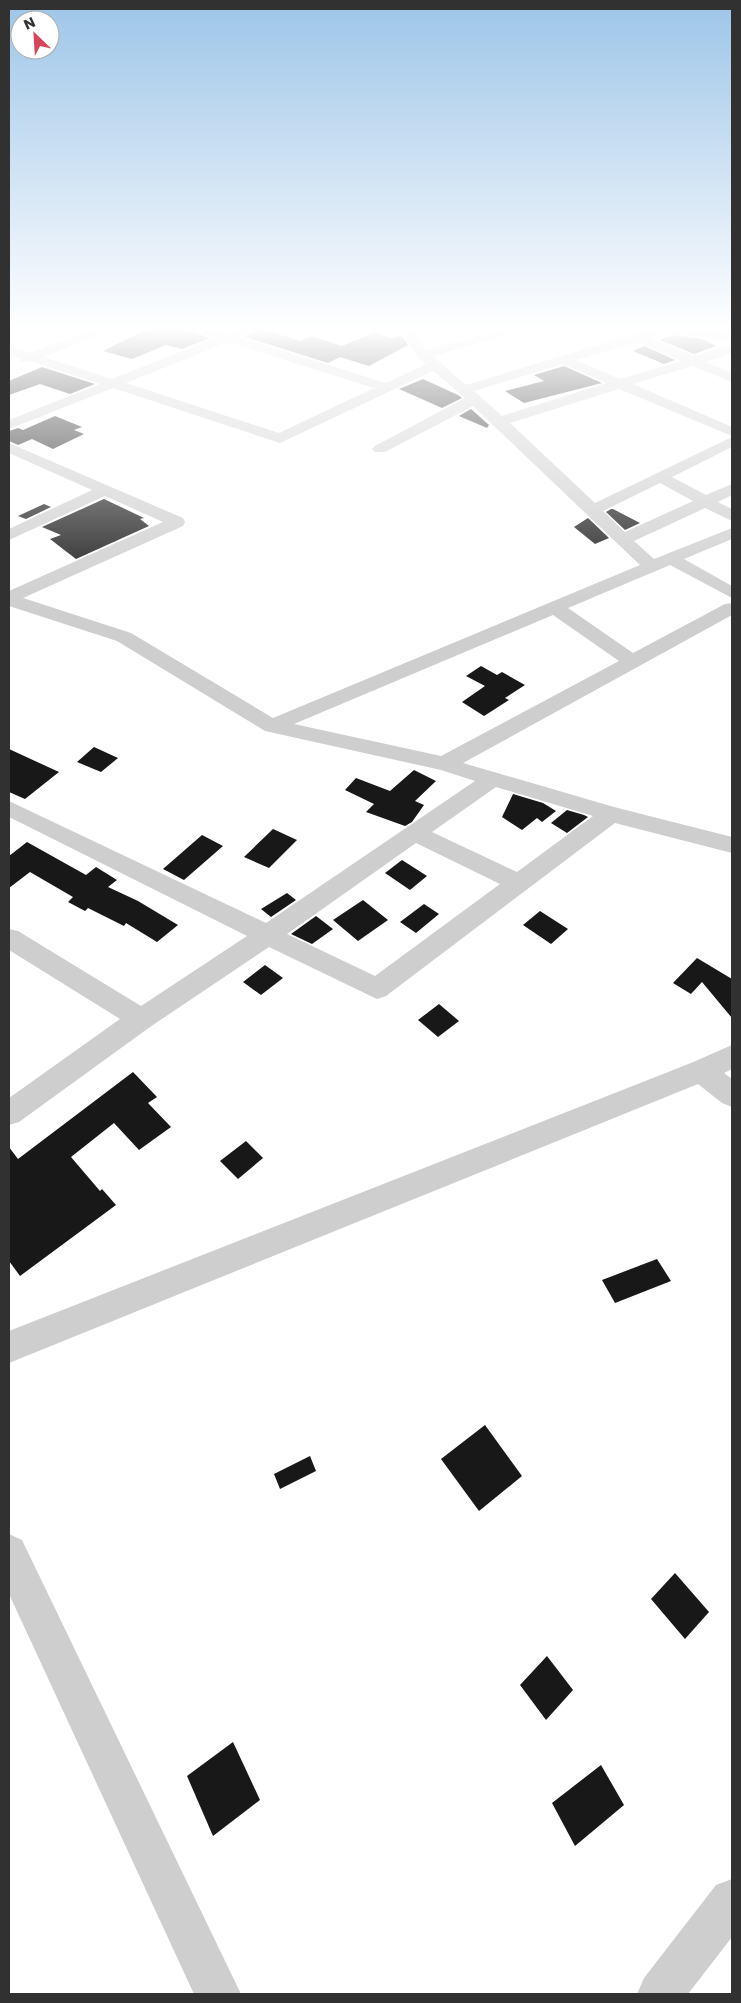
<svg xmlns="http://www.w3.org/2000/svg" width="741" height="2003" font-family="Poppins,sans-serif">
<rect width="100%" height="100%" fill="#fff"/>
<g fill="#181818">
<polygon points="149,328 180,328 210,338 182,349 166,345 132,359 103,351"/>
<polygon points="260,328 300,341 311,336 342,346 375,332 390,338 402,336 408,345 369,366 340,357 328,363 245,337"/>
<polygon points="673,335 702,339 716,346 694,354 660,340"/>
<polygon points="644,346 675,360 664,364 633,351"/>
<polygon points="564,366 602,383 524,403 505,391 544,381 534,375"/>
<polygon points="42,367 95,384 70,394 40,384 9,395 9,381"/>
<polygon points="423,379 458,395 462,398 442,408 399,389"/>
<polygon points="471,409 489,425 487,428 459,416"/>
<polygon points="55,416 82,427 74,430 84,434 53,449 32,439 18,445 9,441 9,431 18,428 23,430"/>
<polygon points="104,499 144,518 140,519 149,526 76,559 50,539 61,535 42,527"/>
<polygon points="44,504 51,507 26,519 18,516"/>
<polygon points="611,509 613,509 640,523 625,530 606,512"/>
<polygon points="588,518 609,538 595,544 574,527"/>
<polygon points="481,666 497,675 502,672 525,685 505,698 509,700 484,716 462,702 485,686 466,676"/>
<polygon points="94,747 118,758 101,772 77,762"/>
<polygon points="9,749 59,772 25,799 9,792"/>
<polygon points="414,770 436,781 415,801 424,805 412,822 405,826 366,812 374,804 345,790 356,778 390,791"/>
<polygon points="513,794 543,803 556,811 542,822 537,818 522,830 502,817"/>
<polygon points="567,810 584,815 588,817 567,833 551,823"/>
<polygon points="273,829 297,840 269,868 244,857"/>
<polygon points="202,835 223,846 184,880 163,869"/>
<polygon points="27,842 86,875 96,867 117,880 108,887 138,901 178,925 157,942 126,923 124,926 88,908 85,911 68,902 73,897 30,872 9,888 9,856"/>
<polygon points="402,860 427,876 410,890 385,873"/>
<polygon points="287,893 296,900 271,917 261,909"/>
<polygon points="363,900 388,920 358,941 333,920"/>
<polygon points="424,904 439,914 416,933 400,922"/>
<polygon points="540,911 568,929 551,944 523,925"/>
<polygon points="316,916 333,929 312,944 291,934"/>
<polygon points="697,958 732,979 732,1018 702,982 691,994 673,983"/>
<polygon points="265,965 283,978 261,995 243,982"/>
<polygon points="439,1004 459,1021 438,1037 418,1020"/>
<polygon points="133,1072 157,1097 148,1103 171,1127 139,1150 114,1123 71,1157 100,1191 102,1189 116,1205 20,1276 9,1261 9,1147 18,1159"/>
<polygon points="246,1141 263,1158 238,1179 220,1161"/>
<polygon points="657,1259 671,1281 615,1303 602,1280"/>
<polygon points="485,1425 522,1476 479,1511 441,1459"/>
<polygon points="310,1456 316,1471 280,1489 274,1474"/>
<polygon points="675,1573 709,1612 685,1639 651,1599"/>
<polygon points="547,1656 573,1690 546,1720 520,1685"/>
<polygon points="233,1742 260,1800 213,1836 187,1776"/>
<polygon points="601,1765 624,1805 575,1846 552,1803"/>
</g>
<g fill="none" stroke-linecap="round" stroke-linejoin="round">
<g fill="#cecece" fill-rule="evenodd">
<polygon points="9,328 20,328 9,334"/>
<path d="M98 328H117L44 357 112 379 215 338 191 328H212L227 333 239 328H258L240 337 386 383 426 364 418 358 399 328H412L426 350 509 328H532L433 356 466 385 654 328H694L732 334V342L668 332 651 338 694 356 732 345V353L706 362 732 373V382L692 366 633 384 732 427V436L619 389 510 423 595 503 732 437V447L672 477 706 495 732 484V495L718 502 732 509V521L705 508 634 541 654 559 732 528V539L684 559 732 586V598L670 565 568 608 633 653 725 604 732 603V615L463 763 614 807 732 837V853L615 823 386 996 377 999 269 947 150 1027 19 1122 9 1125V1098L120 1019 9 950V929L18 931 141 1006 247 936 9 817V801L266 923 475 781 441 770 265 731 117 641 9 606V591L163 522 105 496 9 540V529L92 490 9 453V443L183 518 185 522 183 526 23 598 131 633 273 718 640 565 473 406 385 452H375L372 449 375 446 465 398 433 371 280 443 113 388 9 429V420L100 384 31 361 20 362 19 358 9 354V346L30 353ZM228 342 374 388 279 433 126 383ZM638 342 681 361 620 379 576 360ZM563 364 607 383 502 416 474 391ZM660 483 693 501 625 532 603 511ZM553 615 619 661 441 756 294 724ZM496 787 593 816 517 872 432 832ZM416 843 500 884 375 976 287 934Z"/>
<polygon points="732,1045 732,1069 724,1073 732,1079 732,1107 722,1103 698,1084 9,1363 9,1331 691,1063"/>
<polygon points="9,1534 22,1540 241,1994 194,1994 9,1594"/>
<polygon points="732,1879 732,1937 688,1994 637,1994 644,1978 716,1885"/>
</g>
</g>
<linearGradient id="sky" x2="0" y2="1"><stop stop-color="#9dc5e8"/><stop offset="0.54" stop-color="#fff"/><stop offset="1" stop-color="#fff" stop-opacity="0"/></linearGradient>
<rect width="741" height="609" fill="url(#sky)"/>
<rect width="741" height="2003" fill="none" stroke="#313131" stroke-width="20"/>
<g transform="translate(35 35) rotate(335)"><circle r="24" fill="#ffffff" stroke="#adadad"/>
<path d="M0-4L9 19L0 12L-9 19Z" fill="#d54658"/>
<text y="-8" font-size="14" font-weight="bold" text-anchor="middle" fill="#313131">N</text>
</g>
</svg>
